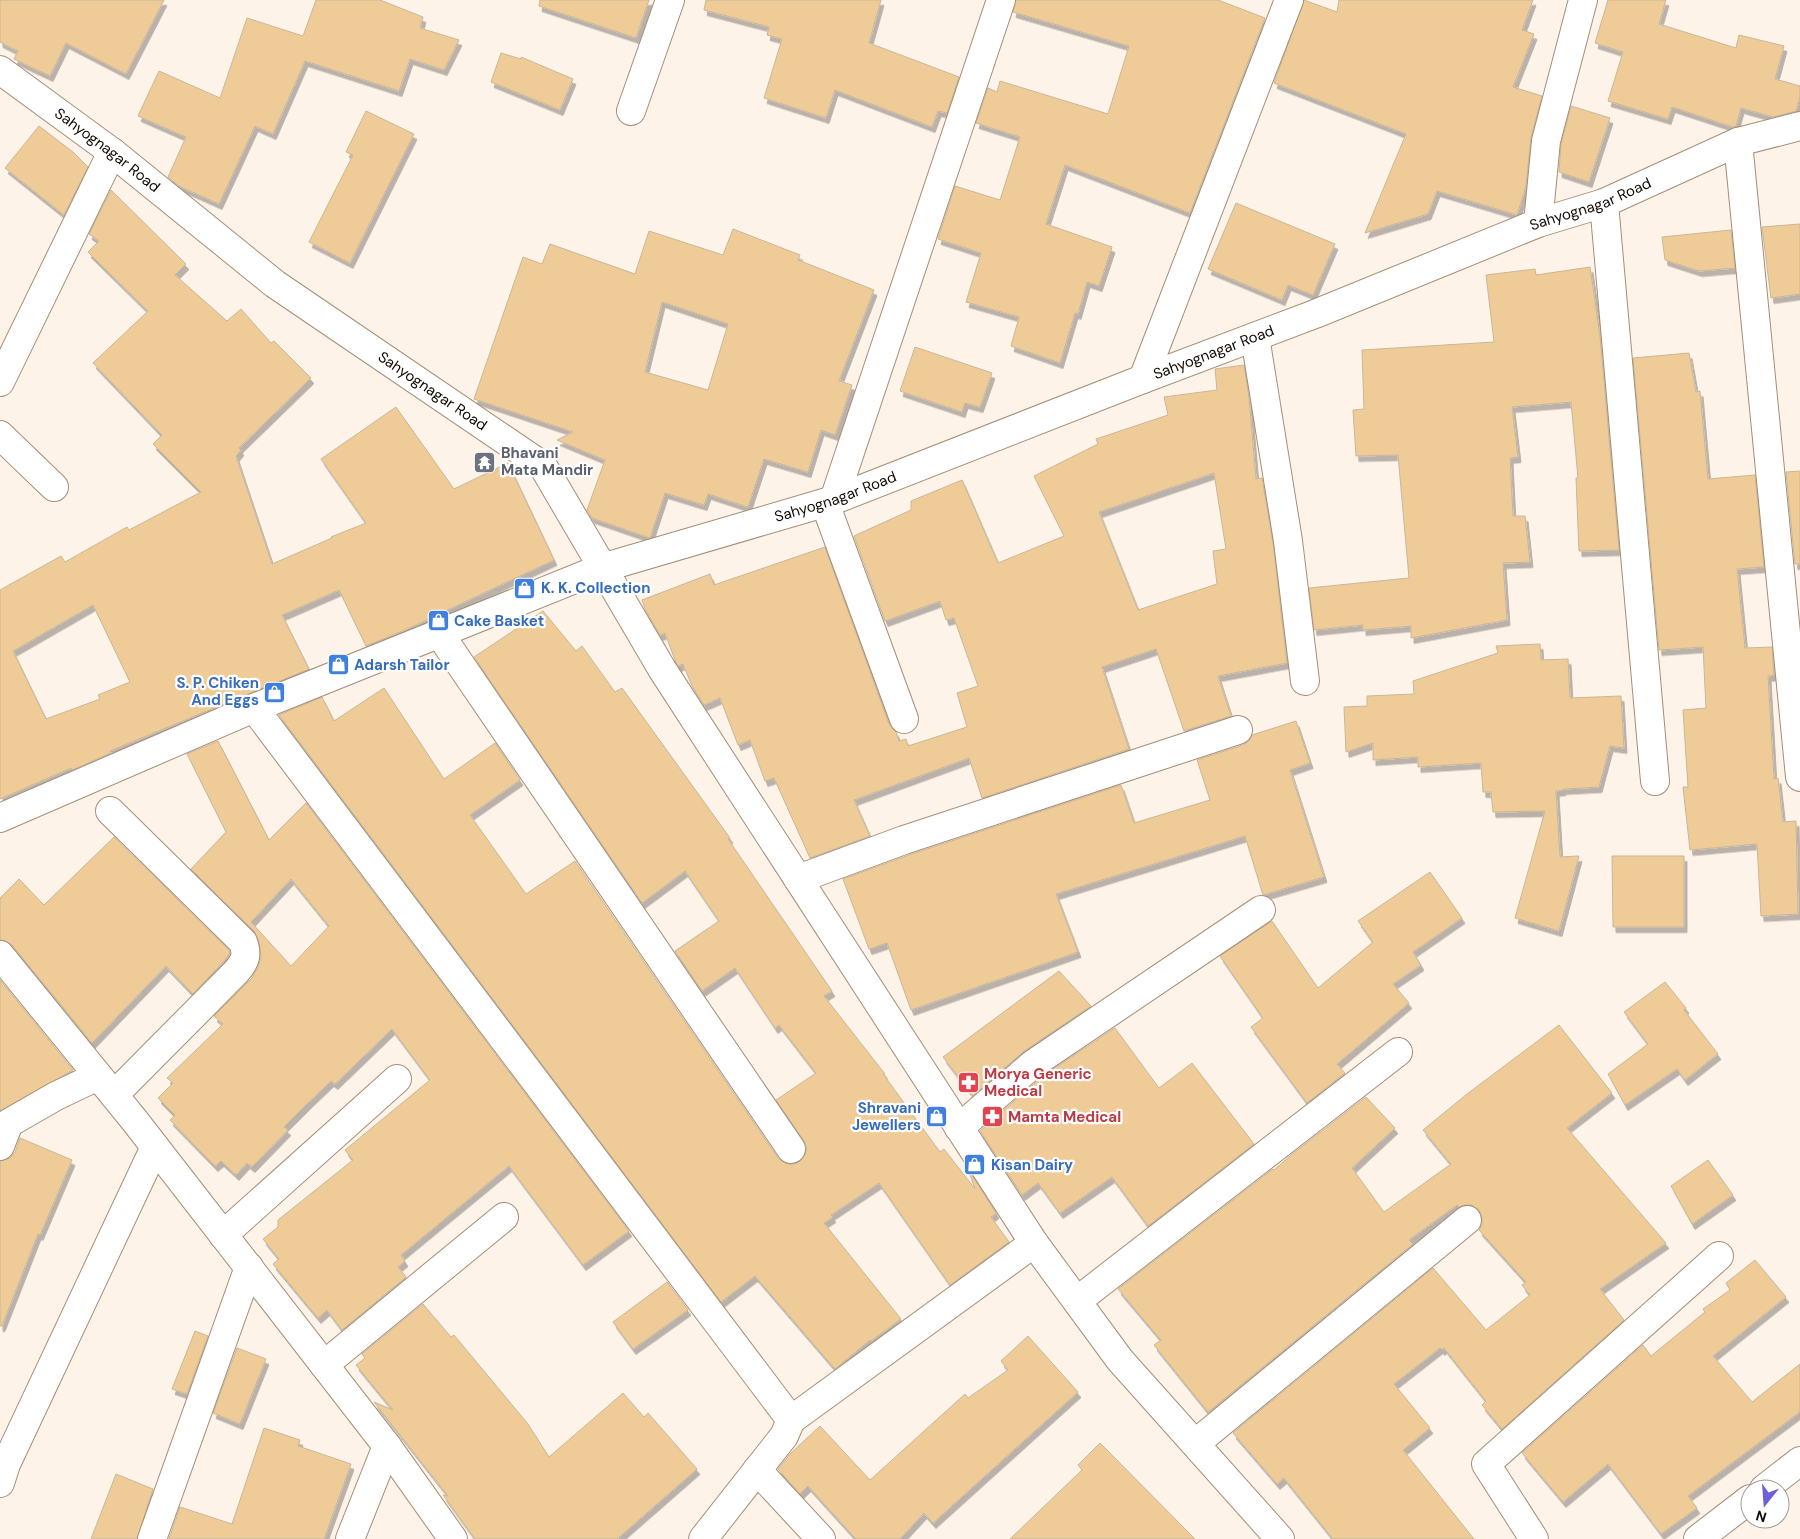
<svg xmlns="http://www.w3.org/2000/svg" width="1800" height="1539" font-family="'DM Sans',sans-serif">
<defs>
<filter id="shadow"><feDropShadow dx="3" dy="5.5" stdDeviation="0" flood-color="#0004"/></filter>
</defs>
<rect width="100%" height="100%" fill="#fdf3e8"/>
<g fill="#efcc97" stroke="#c9b698" fill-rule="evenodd" filter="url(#shadow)">
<polygon points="0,0 164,0 126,74 66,43 50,76 14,59 18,51 0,42"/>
<polygon points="316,0 380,0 423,17 420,28 459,40 444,70 410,59 399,91 305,61 273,134 255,126 219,204 179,186 168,177 186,137 138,116 159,71 220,98 247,18 303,36"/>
<polygon points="540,0 649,0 636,38 539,6"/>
<polygon points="706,0 881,0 869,43 959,77 947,113 938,111 932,127 835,90 826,118 764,98 782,39 767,35 769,27 704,10"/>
<polygon points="1016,0 1218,0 1265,18 1190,213 1065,165 1046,224 1112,247 1099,286 1087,282 1078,314 1075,313 1060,363 1011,346 1019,317 966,302 981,253 938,239 955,186 1000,200 1020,137 976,123 988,88 997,92 1000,81 1108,114 1129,46 1013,12"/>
<polygon points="1304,0 1337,12 1339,0 1533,0 1522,30 1534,34 1513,87 1542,96 1531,137 1526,186 1517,215 1437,191 1428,214 1365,233 1406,134 1274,83"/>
<polygon points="1608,0 1666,0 1659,24 1736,48 1739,35 1784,46 1775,79 1800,86 1800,97 1796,111 1773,117 1741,108 1736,126 1733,127 1672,107 1668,119 1608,101 1623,52 1595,43"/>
<polygon points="501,53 521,59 521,57 573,79 560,110 491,82"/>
<polygon points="1571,106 1610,118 1589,182 1559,172 1561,144"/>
<polygon points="366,111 414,134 350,263 309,242 353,155 346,152"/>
<polygon points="39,126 73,152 88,167 64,215 5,168"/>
<path d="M111 190 186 264 175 275 227 321 241 309 271 343 274 341 311 378 239 448 241 450 236 456 272 564 332 538 331 537 366 523 321 459 396 407 454 489 508 463 554 560 405 630 366 646 339 590 282 615 309 669 110 751 111 753 72 770 71 768 0 799V590L61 556 65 562 127 527 129 530 201 492 153 444 162 435 93 363 148 311 88 252 99 241 89 234ZM93 605 130 682 98 695 100 699 46 719 13 651Z"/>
<polygon points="1236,203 1335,244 1313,295 1288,285 1282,300 1208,269"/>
<polygon points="1800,224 1800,294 1771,298 1762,227"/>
<path d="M733 229 800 255 798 260 874 290 839 381 852 385 835 435 821 430 808 472 764 459 748 507 708 494 704 505 665 493 650 538 592 518 587 510 605 460 557 440 573 432 474 399 523 257 542 264 550 244 635 274 649 231 723 255ZM662 302 728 324 708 390 645 372Z"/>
<polygon points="1731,230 1735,268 1699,271 1665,260 1662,237"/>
<polygon points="1590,267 1600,336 1619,550 1579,551 1576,478 1578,478 1571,402 1512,407 1518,457 1510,458 1513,516 1525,516 1530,562 1503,563 1507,620 1411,638 1411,626 1363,630 1363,625 1314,630 1309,588 1409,578 1398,455 1356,456 1353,410 1364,409 1362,350 1494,342 1486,275 1535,269 1536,275"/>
<polygon points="915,347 992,373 980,407 965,403 962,412 900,391"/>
<polygon points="1689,353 1696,392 1700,391 1708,479 1755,475 1764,567 1737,569 1745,648 1772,647 1774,675 1768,676 1774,779 1778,778 1783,822 1796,821 1798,914 1761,916 1757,844 1690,850 1683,787 1688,787 1683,710 1706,708 1703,647 1659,650 1633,358"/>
<path d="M1244 365 1249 398 1256 479 1262 478 1273 543 1287 663 1218 676 1231 716 1184 731 1156 649 1102 667 1129 749 982 798 969 758 854 800 870 836 810 858 774 778 765 781 750 740 738 745 720 698 704 705 692 686 683 664 678 666 676 663 665 633 660 635 645 609 642 600 710 574 714 585 825 547 889 724 896 732 899 741 906 739 908 746 967 727 957 693 978 686 954 618 946 620 940 601 885 621 854 536 911 510V501L962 480 998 563 1064 536 1034 476 1098 444 1096 439 1168 415 1164 397 1217 390 1215 369ZM1214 473 1226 549 1213 551 1217 584 1138 610 1099 512Z"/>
<polygon points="1800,471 1800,564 1795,564 1786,472"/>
<polygon points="543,611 576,651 582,646 615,692 622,688 730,838 728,839 832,991 824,996 885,1074 883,1074 940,1152 944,1149 975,1189 968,1169 996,1213 991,1217 1009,1242 950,1285 879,1183 831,1215 833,1217 824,1223 901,1319 871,1341 870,1340 835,1369 755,1276 721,1302 279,715 322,697 334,721 384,688 444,779 495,743 520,780 470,815 526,894 575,861 778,1158 785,1163 792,1165 799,1162 805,1155 807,1148 804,1141 776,1100 816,1073 779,1025 775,1028 735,968 702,991 675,951 719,921 685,871 642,903 474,657"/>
<polygon points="1540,644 1541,660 1568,659 1570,698 1621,696 1624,748 1610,746 1599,787 1563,789 1563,790 1556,791 1560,857 1579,856 1559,931 1515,918 1545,811 1493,812 1491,792 1483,792 1481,763 1418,767 1418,757 1373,760 1373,743 1346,752 1344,707 1367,706 1367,696 1414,694 1413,681 1498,653 1496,646"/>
<polygon points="1296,721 1310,763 1290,770 1324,877 1263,895 1245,836 1056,894 1078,952 911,1010 887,943 869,949 843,879 909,855 1121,785 1134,823 1210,800 1197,760 1243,745 1249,741 1252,735"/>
<path d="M218 741 269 840 306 803 629 1231 583 1265 509 1166 401 1255 405 1261 398 1267 406 1277 342 1330 327 1310 318 1318 273 1264 279 1259 263 1239 278 1227V1220L353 1160 345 1150 430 1080 392 1029 335 1084 331 1081 309 1102 284 1127 288 1130 252 1167 247 1163 236 1175 221 1161 215 1166 170 1120 175 1115 158 1098 173 1083 167 1078 223 1024 214 1016 252 978 258 967 261 957 259 942 254 931 191 869 226 832 187 754ZM291 879 329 926 291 966 251 922Z"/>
<polygon points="114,837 229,950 230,953 224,961 193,994 166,966 92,1043 12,945 6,941 0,940 0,898 19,879 44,905"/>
<polygon points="1612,856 1684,856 1684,927 1613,927"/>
<polygon points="1430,872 1462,918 1413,952 1421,965 1393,984 1409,1003 1337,1064 1345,1073 1307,1103 1251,1027 1263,1018 1220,956 1272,921 1318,988 1373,942 1358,921"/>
<polygon points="1059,971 1091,1006 1024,1051 973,1096 943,1057"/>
<polygon points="0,980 73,1070 0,1111"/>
<polygon points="1665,982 1686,1008 1684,1010 1718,1054 1685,1080 1677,1069 1625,1105 1608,1074 1648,1044 1624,1012"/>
<polygon points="1559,1025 1612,1093 1567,1128 1666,1243 1600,1289 1624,1320 1502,1429 1482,1405 1486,1401 1444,1348 1442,1350 1440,1348 1394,1384 1430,1428 1403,1450 1474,1539 1333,1539 1284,1478 1277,1484 1233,1433 1433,1268 1486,1330 1530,1295 1522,1285 1526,1282 1479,1230 1482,1225 1482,1218 1479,1210 1472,1205 1465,1205 1459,1207 1457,1205 1409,1240 1413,1244 1208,1412 1154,1345 1161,1340 1118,1289 1273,1169 1274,1170 1291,1155 1366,1097 1395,1128 1352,1168 1384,1212 1451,1164 1423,1130 1467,1094"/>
<polygon points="1115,1028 1159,1088 1192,1063 1254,1144 1148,1226 1112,1177 1060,1213 1038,1183 1022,1195 980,1131 1043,1076"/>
<polygon points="20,1138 72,1160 40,1235 38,1234 2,1326 0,1326 0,1161 10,1158 15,1152"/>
<polygon points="1708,1160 1733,1195 1692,1224 1671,1186"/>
<polygon points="1755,1260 1786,1297 1713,1356 1752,1402 1800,1364 1800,1412 1688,1496 1697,1508 1661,1534 1608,1464 1563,1502 1522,1453 1643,1345 1651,1356 1705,1312 1703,1309 1730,1290 1726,1283"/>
<polygon points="667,1282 688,1310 633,1349 613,1322"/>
<polygon points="423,1304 451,1337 454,1335 528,1424 549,1457 623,1393 644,1417 648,1413 697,1469 617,1539 475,1539 443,1495 448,1496 374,1402 393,1410 356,1365 365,1358 362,1354"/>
<polygon points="195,1331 208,1336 187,1394 172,1389"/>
<polygon points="1028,1336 1078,1392 933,1523 924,1513 900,1539 856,1539 808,1486 800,1494 778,1469 791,1453 820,1426 870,1480 965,1394 968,1398 1008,1370 1001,1361"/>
<polygon points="237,1348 266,1359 240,1424 213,1413"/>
<polygon points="264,1428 300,1440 298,1446 351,1464 324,1539 169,1539 180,1507 232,1524"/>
<polygon points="1100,1443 1195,1539 1010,1539 1082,1470 1078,1465"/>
<polygon points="116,1474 153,1489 137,1539 91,1539"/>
</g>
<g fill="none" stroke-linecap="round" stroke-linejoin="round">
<defs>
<g id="minor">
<path id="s1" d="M0 70 112 152 275 284 543 466 662 669 1034 1243 1120 1360 1280 1539"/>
<polyline points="631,111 670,0"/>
<polyline points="1738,142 1800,777"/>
<polyline points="1604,203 1655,781"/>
<polyline points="1538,223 1546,141 1583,0"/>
<polyline points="1255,337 1288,541 1305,681"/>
<polyline points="1143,379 1289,0"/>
<polyline points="0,382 112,152"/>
<polyline points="0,435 54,487"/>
<polyline points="834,500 1001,0"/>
<polyline points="825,503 904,719"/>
<polyline points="439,633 791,1149"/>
<polyline points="254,708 791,1420"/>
<path d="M110 811 243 942C248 955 245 962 236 972L114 1095"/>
<path id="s2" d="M0 818 254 708 602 568 834 500 1143 379 1315 314 1538 223 1604 203 1738 142 1800 126"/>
<polyline points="798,879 904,840 1238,730"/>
<polyline points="0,955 135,1121 387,1446 453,1539"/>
<polyline points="959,1128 1033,1064 1261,910"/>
<polyline points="0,1146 9,1123 56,1096 98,1076"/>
<polyline points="223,1235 397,1079"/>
<polyline points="1077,1301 1398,1052"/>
<polyline points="324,1365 504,1217"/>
<polyline points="1196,1443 1467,1220"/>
<polyline points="757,1470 821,1539"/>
<polyline points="0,1483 6,1464 155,1147"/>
<polyline points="1764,1489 1800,1461"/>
<polyline points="152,1539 249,1267"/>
<polyline points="350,1539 387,1446"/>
<polyline points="703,1539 784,1436 791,1420 1034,1243"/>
<polyline points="1534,1539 1486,1464 1719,1256"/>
<polyline points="1698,1539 1750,1499"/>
</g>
</defs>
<use href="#minor" stroke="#a68e75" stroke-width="30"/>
<use href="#minor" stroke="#fff" stroke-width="28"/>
</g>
<defs>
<symbol id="temple-square" viewBox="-11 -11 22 22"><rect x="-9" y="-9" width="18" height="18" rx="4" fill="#6b7280" stroke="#fff"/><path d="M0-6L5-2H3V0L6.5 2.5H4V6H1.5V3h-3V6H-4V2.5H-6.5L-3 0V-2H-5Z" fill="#fff"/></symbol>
<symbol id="shop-square" viewBox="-11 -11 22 22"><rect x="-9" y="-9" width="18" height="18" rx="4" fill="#3f7fe0" stroke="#fff"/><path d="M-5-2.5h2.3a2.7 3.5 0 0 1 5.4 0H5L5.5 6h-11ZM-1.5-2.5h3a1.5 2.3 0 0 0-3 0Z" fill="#fff"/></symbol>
<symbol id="pharmacy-square" viewBox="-11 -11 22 22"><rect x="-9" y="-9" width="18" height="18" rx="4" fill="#e0444e" stroke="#fff"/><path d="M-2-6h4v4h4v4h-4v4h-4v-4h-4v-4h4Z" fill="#fff"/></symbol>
</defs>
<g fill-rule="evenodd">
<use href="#temple-square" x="472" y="450" width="25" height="25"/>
<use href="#shop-square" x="512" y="576" width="25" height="25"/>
<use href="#shop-square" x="426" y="608" width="25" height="25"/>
<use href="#shop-square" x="326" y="652" width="25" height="25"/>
<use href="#shop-square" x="262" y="680" width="25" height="25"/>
<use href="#pharmacy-square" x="956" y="1070" width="25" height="25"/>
<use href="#shop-square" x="924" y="1104" width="25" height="25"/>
<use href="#pharmacy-square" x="980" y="1104" width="25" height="25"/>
<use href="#shop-square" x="962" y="1152" width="25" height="25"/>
</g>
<g text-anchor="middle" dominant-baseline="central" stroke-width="4.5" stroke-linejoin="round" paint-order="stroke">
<g font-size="15" fill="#130b03" stroke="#fff">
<text stroke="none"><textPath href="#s1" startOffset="134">Sahyognagar Road</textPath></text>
<text stroke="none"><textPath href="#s2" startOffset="1706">Sahyognagar Road</textPath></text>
<text stroke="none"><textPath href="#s2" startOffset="1301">Sahyognagar Road</textPath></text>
<text stroke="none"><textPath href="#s1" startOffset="539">Sahyognagar Road</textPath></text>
<text stroke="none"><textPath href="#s2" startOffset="896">Sahyognagar Road</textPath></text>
</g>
<g font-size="15" font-weight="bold" fill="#5b616d" stroke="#fff" text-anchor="start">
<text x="501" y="453">Bhavani<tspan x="501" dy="17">Mata Mandir</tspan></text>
</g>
<g font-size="15" font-weight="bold" fill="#366cbe" stroke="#fff" text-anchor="start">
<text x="541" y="588">K. K. Collection</text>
<text x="454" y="621">Cake Basket</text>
<text x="354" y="665">Adarsh Tailor</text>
<text x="259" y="683" text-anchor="end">S. P. Chiken<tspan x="259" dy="17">And Eggs</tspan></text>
<text x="921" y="1108" text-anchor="end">Shravani<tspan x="921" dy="17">Jewellers</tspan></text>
<text x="991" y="1165">Kisan Dairy</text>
</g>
<g font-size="15" font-weight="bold" fill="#be3a42" stroke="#fff" text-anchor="start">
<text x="984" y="1074">Morya Generic<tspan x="984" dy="17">Medical</tspan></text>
<text x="1008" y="1117">Mamta Medical</text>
</g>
</g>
<g transform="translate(1765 1504) rotate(197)"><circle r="24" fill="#ffffff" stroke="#a19d9a"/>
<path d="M0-4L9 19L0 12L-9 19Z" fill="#6d5fd9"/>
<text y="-8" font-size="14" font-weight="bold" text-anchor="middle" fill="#130b03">N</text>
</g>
</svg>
